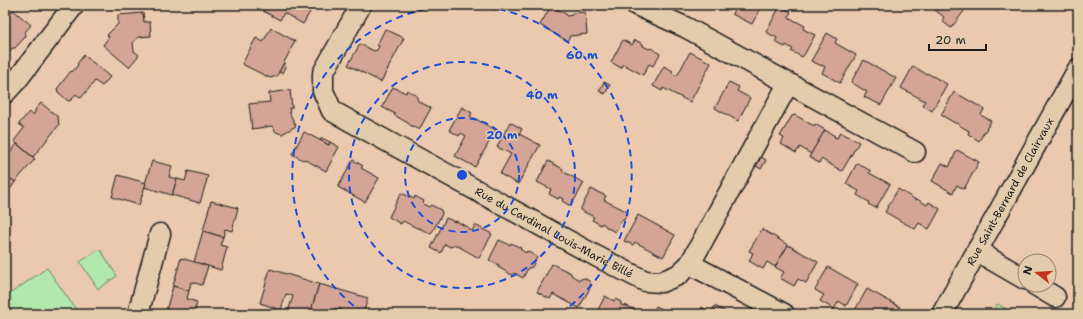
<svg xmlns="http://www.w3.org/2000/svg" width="1083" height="319" font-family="'Shantell Sans',sans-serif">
<rect width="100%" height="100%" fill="#eac9ae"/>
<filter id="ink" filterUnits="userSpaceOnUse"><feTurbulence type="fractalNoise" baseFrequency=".025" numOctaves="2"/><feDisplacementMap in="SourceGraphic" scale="8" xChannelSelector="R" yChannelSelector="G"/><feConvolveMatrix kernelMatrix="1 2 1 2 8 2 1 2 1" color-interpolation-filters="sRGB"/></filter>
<g filter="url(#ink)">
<g fill="#b1e8ac" stroke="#668264">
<polygon points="100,249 117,276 98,289 80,262"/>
<polygon points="47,268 79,314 5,314 5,297"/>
<polygon points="997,304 1015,314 992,314"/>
</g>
<path fill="#82d3da" stroke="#598a8e" d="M1078 149V192C1074 186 1073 166 1074 159 1075 155 1077 152 1078 149Z"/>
<g fill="#d4a596" stroke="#1c1c1c">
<polygon points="267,5 314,5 303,24 284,13 280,20 263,11"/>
<polygon points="486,5 498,5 495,10"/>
<polygon points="736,5 762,5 752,24 732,14"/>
<polygon points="930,5 964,5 967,7 951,28 942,21 944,17 930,6"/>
<polygon points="551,6 566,14 567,16 572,15 572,13 585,12 587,34 570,36 567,41 540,25"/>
<polygon points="780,6 791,12 788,17 805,26 803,29 815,35 804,55 802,57 791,51 793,49 786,45 785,47 775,42 777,38 766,32"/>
<polygon points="13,10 31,25 25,32 26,36 15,48 12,48 9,53 5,50 5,19"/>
<polygon points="143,13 144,22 150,22 151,36 138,37 133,43 134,51 139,55 129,67 103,45 109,37 107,35 118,24 118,15"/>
<polygon points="271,28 295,41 277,76 270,78 242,64 256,38 263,42"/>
<polygon points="385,29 404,38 381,82 348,65 360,44 374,51 377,50 379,46 377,45"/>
<polygon points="827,33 837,39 835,43 856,55 840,83 822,73 825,67 822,65 822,66 811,61"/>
<polygon points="623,40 632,45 635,40 643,44 643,46 649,49 651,48 660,54 653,66 649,64 643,75 623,64 621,68 611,62"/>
<polygon points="690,52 711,63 690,102 663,88 662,91 653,86 664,66 673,71 671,73 677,76"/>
<polygon points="84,55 110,77 102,86 95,81 81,98 76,94 71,100 68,101 58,92 57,89 71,71 72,72 78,65 77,64"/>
<polygon points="864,60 896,78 881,105 864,97 867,92 851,82"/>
<polygon points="284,63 286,65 282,73 279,72"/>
<polygon points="913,66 926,74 927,73 947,84 932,111 923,105 925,101 901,88"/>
<polygon points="604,82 610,85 605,94 599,91"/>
<polygon points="729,82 739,87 737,91 750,98 738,121 715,108"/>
<polygon points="393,87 406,93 407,90 416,95 418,101 431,108 419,130 410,125 408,123 394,115 395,114 382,107"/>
<polygon points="290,90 292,108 289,108 290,114 296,126 282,134 276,132 272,126 252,129 249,104 270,102 269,93"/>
<polygon points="954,92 984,109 981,115 991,121 979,141 968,134 969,131 959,125 959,124 956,123 955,123 941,115"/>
<polygon points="41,103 58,117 59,125 33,157 14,141 24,128 19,124 29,112 33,115 35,113 35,110"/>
<polygon points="462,107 472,113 470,116 496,130 475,167 455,156 466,136 461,133 459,136 449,130"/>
<polygon points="795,115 814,126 815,124 825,130 811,154 800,147 796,153 781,144 784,138 780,136 792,116"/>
<polygon points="510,122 522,129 519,134 540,145 518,184 500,174 511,154 497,147"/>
<polygon points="825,130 835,136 834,137 837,138 840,132 859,142 842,171 821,159 819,163 809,157"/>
<polygon points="304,132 329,145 330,142 339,147 326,171 304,159 303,160 292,154"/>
<polygon points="322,138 330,142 329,145 320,140"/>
<polygon points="17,144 35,159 15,182 7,176 5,178 5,160 7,158 7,157"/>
<polygon points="957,150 979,162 964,189 957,185 953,193 932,181 942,163 949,167"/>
<polygon points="761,157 766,160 761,169 756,166"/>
<polygon points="353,160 363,166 361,168 379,178 365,202 338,187"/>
<polygon points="152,161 172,166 169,177 177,179 172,195 144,187"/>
<polygon points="548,161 563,169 562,171 584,183 572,204 569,205 562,201 563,199 559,197 558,199 549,194 551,189 537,182"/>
<polygon points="857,163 871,171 869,173 890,184 876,208 868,204 869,202 857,195 859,191 846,184"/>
<polygon points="188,171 208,176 200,203 172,195 177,179 185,181"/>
<polygon points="118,175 146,183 139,205 112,197"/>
<polygon points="7,176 15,182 11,188 5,183 5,178"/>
<polygon points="591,189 606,196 604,200 628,212 624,220 621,221 615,232 606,227 606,226 602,223 601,225 592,220 594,217 580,210"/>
<polygon points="898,189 916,200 917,199 927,205 929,202 940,209 929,229 919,223 915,229 885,212"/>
<polygon points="401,193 414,199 415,196 424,201 423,204 429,207 431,205 441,210 442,214 431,234 419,228 417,228 403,221 401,224 389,217"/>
<polygon points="211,201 238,208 232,231 225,229 223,237 203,231"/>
<polygon points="638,215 675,235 663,257 635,242 633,245 624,241"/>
<polygon points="446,218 455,222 456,221 469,228 468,229 472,231 475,225 492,234 479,258 456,245 450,247 445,244 441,253 431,248"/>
<polygon points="762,229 788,245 775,267 767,262 763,269 749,261 753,253 749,251"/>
<polygon points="203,231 223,237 220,245 227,247 221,270 194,262"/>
<polygon points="499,240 510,245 511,243 521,248 520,249 526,253 527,251 537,257 532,267 528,268 523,278 514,273 512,275 498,267 499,265 489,260"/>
<polygon points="788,245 818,262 806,283 798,279 794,286 780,278 784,272 775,267"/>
<polygon points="181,258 208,266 202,285 191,282 189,291 173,286"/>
<polygon points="552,264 571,273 571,275 579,280 584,278 589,281 591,286 579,308 553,294 550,299 537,292"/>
<polygon points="828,267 858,284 846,306 839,301 834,309 820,301 824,295 815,290"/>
<polygon points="270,269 319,284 310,314 296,314 288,312 293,296 286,294 281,310 260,303"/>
<polygon points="319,284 368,298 363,314 341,314 342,310 335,308 333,314 310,314"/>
<polygon points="173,286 189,291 187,299 197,302 194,314 165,314"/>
<polygon points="867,289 900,307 896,314 858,314 854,312"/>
<polygon points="605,296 614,301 615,299 621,302 621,305 625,306 625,305 641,313 640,314 596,314"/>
<polygon points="656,306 670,313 651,314"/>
<polygon points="715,306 729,314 699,314 702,307 711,313"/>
</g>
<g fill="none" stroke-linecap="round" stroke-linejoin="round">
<defs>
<g id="minor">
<path id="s1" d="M361 5 323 73V91L332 111 596 256 645 281 661 282 678 275 690 264 784 314"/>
<polyline points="636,5 685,27 915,152"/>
<polyline points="5,93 17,80 74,5"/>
<polyline points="977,250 986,255 987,257 1025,279"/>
<polyline points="690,264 788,84"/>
<polyline points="1035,285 1055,297"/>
<polyline points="138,314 160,234"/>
<path id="s2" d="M942 314 1078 69"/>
</g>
</defs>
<use href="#minor" stroke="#1c1c1c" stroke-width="23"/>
<use href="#minor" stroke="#e3ccac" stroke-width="20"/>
</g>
</g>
<g fill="none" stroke="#1d4ed8" stroke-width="2" stroke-dasharray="7 5">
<circle cx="462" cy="175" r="57"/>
<circle cx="462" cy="175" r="113"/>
<path d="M363 313A170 170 0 0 1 461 5M463 5A170 170 0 0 1 561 313"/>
</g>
<g text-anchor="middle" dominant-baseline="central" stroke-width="3" stroke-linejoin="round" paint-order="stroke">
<g font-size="11" fill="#1c1c1c" stroke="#e3ccac">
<text stroke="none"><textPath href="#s2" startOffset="140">Rue Saint-Bernard de Clairvaux</textPath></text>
<text stroke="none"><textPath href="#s1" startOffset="371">Rue du Cardinal Louis-Marie Billé</textPath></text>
</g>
</g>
<circle cx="462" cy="175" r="6" fill="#1d4ed8" stroke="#e3ccac" stroke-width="2"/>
<g font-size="12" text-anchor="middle" font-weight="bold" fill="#1d4ed8" stroke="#e3ccac" stroke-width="3" stroke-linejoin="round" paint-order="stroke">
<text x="582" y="59">60 m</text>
<text x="542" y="99">40 m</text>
<text x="502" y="139">20 m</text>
</g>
<rect width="1083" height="319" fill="none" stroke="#e3ccac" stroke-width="20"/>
<rect x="10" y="10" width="1063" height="299" fill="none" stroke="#1c1c1c" stroke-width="1.5" filter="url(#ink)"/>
<g transform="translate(1037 273) rotate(287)"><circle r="19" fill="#e3ccac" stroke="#938672"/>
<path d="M0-3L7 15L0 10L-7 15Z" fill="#c8321e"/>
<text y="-6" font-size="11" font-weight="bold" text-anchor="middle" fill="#1c1c1c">N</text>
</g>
<path d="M929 44v6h57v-6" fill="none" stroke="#1c1c1c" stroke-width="2"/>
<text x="935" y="44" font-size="12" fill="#1c1c1c" stroke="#e3ccac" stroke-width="3" paint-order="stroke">20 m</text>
</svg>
